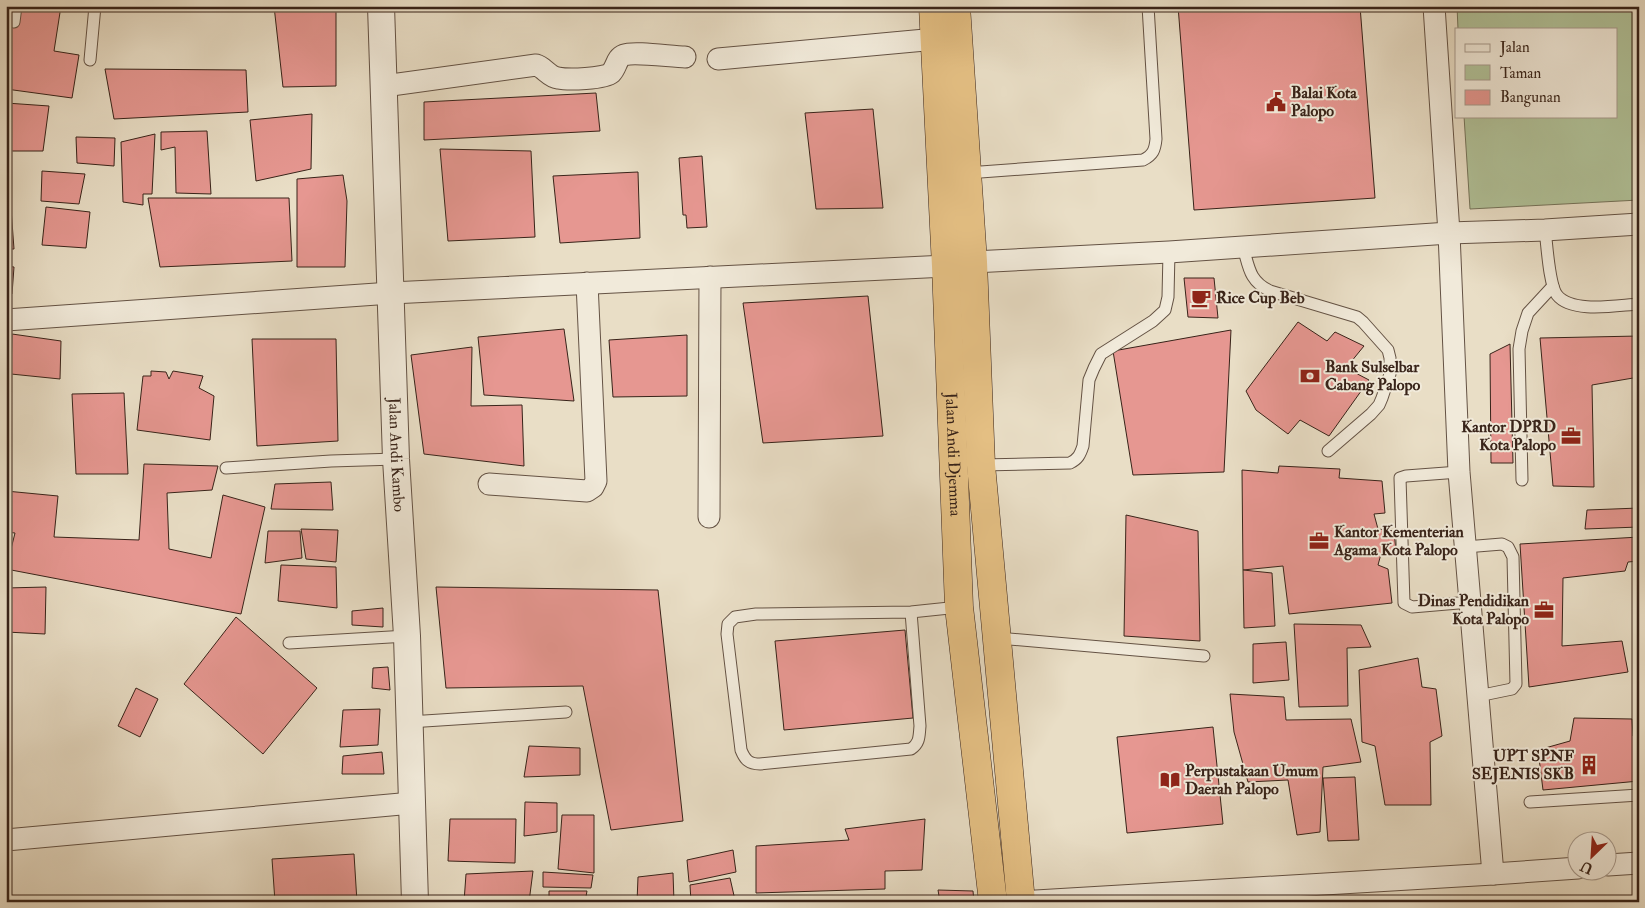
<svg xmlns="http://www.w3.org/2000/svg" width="1645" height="908" font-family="'IM FELL Double Pica',serif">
<rect width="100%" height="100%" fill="#e9dec6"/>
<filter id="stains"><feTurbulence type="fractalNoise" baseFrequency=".004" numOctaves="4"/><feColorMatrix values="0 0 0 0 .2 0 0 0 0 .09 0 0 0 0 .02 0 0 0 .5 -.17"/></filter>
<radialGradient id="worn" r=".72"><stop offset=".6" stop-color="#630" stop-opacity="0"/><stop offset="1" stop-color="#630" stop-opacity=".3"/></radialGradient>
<polygon fill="#b1c299" stroke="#747259" points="1457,6 1639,6 1639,200 1470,209 1464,116 1616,116 1616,29 1458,29"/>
<g fill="#e69791" stroke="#382319">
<polygon points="9,6 61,6 54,51 79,55 72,98 6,89 6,36"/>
<polygon points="274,6 336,6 336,86 283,87"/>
<polygon points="1178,6 1360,6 1375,198 1194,210"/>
<polygon points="105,69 246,70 248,112 114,119"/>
<polygon points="596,93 600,131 424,140 424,102"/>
<polygon points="6,103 49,106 43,151 6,151"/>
<polygon points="873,109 883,208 816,209 805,113"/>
<polygon points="312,114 311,169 256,181 250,120"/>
<polygon points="207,131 211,194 176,193 175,147 161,150 161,132"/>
<polygon points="155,134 152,194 143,194 143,205 123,202 121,142"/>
<polygon points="76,137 115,138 114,166 77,163"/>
<polygon points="440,149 531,151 535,237 448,241"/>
<polygon points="702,156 707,227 687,228 686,215 683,215 679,158"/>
<polygon points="42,171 85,174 79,204 41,201"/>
<polygon points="638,172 640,238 560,243 553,176"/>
<polygon points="343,175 347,201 345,267 297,267 297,179"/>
<polygon points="6,195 10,195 14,249 6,249"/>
<polygon points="148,198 289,198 292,261 160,267"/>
<polygon points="46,207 90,212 86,248 42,245"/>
<polygon points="6,266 14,267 12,294 6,294"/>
<polygon points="1184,278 1214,278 1218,318 1188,317"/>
<polygon points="868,296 883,436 763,443 743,303"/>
<polygon points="1298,322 1327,341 1335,332 1364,346 1346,368 1369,380 1329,436 1300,420 1288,434 1256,410 1246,391"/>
<polygon points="564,329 574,401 484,395 478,337"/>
<polygon points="1231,330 1224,472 1133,475 1113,351"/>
<polygon points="12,334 61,341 60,379 11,374"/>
<polygon points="687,335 687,396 613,397 609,340"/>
<polygon points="1639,336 1639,377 1592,385 1594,487 1553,486 1540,338"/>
<polygon points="252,339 336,339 338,441 257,446"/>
<polygon points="1510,344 1513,463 1491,463 1490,354"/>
<polygon points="472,347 471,406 522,405 524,466 424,454 411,355"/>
<polygon points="151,371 166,372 169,379 173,371 203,376 199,388 214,396 210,440 137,430 143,376 151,376"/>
<polygon points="124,393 128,474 76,474 72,394"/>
<polygon points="144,464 218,466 212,490 167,493 169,549 211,558 223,495 265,507 241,614 6,569 15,533 6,532 6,491 58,496 54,537 139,540"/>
<polygon points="1279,466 1340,469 1339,478 1382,481 1385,513 1374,514 1378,529 1394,531 1396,551 1381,554 1378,565 1388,569 1392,603 1289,614 1283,566 1243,570 1242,470 1278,473"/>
<polygon points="331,482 333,510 271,509 275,484"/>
<polygon points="1639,508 1639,527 1585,529 1587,510"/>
<polygon points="1126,515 1198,531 1200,641 1124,636"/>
<polygon points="301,529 338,530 336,562 306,559"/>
<polygon points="268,531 300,531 302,558 265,563"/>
<polygon points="1639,537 1639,561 1628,562 1625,571 1563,578 1562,646 1622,641 1628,672 1529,687 1520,544"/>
<polygon points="281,565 336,567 337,608 278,601"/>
<polygon points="1243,570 1272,573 1275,626 1244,628"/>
<polygon points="46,587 45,634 6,632 6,588"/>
<polygon points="436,587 658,590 683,821 611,830 583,686 446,688"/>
<polygon points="383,608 383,627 352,625 352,611"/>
<polygon points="236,617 317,688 263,754 184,684"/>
<polygon points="1294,624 1361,625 1371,647 1347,648 1348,706 1299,707"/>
<polygon points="905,630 913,718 784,730 775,641"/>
<polygon points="1286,642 1289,680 1253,683 1253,644"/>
<polygon points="1418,658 1422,687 1436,689 1442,736 1430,742 1431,805 1385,805 1375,746 1362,742 1359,670"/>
<polygon points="388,667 390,690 372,688 373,668"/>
<polygon points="136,688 158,699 140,737 118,726"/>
<polygon points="1230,694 1284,697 1286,720 1351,719 1361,762 1323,767 1320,832 1297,835 1288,780 1248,782 1234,732"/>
<polygon points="380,709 378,745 340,747 343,710"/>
<polygon points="1574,718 1632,719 1633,736 1639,737 1639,781 1543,790 1538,750 1570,741"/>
<polygon points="1213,727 1223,824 1127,833 1117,737"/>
<polygon points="529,746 580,748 580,775 524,777"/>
<polygon points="382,752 384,774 342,774 343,756"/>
<polygon points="1355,777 1359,840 1328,841 1323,778"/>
<polygon points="525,802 557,803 557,832 524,836"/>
<polygon points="562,815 594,815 594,873 558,869"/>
<polygon points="450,819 516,819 515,863 448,861"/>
<polygon points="925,819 922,870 885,871 885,889 756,893 756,846 849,840 845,829"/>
<polygon points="733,850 736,872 689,882 687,860"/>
<polygon points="354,854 357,902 275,902 272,859"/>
<polygon points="533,871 529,902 464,902 466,874"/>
<polygon points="543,872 593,875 591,888 543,887"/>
<polygon points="673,873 674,902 637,902 638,877"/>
<polygon points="730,878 735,900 729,902 691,902 690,885"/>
<polygon points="938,890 973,891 974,902 940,902"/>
<polygon points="549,891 587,891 585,902 549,902"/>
</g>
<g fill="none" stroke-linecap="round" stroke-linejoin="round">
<defs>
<g id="service">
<polyline points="14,22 16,6"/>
<polyline points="90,60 95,6"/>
<path d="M967 173 1143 160C1153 155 1155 150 1156 139L1148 6"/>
<path d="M1545 230C1547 244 1549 285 1557 295 1572 314 1618 305 1639 304"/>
<path d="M1243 247C1249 267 1249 281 1270 291L1357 317 1363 322 1388 350 1390 358V374L1382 398 1379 405 1371 414 1328 451"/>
<path d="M981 465 1070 463C1078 459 1080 455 1083 446L1089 380 1094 368 1101 354 1153 321 1165 310 1168 297 1169 252"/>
<polyline points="226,468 331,461 396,459"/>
<polyline points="1459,472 1406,476 1400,478 1404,603 1412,607 1470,602"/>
<polyline points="1522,480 1519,349 1522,331 1528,313 1553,286"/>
<polyline points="1465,547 1502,544 1508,547 1513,557 1516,684 1512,689 1478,696"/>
<path d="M911 612 920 726C919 736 920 743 911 749L760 764C749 764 745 760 741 750L727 634 728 624 735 617 756 614 911 612 959 607"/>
<polyline points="998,638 1204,656"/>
<polyline points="289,643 407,636"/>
<polyline points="409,722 566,712"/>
<polyline points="1530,802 1639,795"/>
</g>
<g id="minor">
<polyline points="1434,6 1449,233 1459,472 1493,874"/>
<polyline points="718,59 936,39"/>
<path d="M384 86 536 65C544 67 549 77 558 78 568 80 604 79 611 73 617 67 616 58 624 55 634 51 673 57 685 57"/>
<polyline points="6,320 391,293 946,266 973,262 1169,252 1449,233 1545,230 1639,224"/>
<polyline points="489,484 587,491 593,487 596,481 587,283"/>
<polyline points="709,517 710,277"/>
<polyline points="6,840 412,803"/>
<polyline points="1608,865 1639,863"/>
<polyline points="1019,902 1493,874 1578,868"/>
</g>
<g id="tertiary">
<path id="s1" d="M381 6 396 459 407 636 415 902"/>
</g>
<g id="trunk">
<path id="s2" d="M933 6 946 266 959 607 993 902"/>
<polyline points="956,6 973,262 981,465 1021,902"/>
</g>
</defs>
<use href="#service" stroke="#645244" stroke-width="13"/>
<use href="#minor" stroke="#645244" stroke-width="23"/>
<use href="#tertiary" stroke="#645244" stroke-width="28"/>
<use href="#trunk" stroke="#382319" stroke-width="29"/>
<use href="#service" stroke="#f1eada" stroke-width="11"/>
<use href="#minor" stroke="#f1eada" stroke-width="21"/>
<use href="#tertiary" stroke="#f1eada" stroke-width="26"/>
<use href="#trunk" stroke="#e4bf83" stroke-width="28"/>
</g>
<defs>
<symbol id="civic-bare" viewBox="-9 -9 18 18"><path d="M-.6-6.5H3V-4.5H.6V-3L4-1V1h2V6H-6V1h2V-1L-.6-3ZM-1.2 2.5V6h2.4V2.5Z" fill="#8f2418" stroke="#f1eada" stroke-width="2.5" paint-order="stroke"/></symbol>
<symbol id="cafe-bare" viewBox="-9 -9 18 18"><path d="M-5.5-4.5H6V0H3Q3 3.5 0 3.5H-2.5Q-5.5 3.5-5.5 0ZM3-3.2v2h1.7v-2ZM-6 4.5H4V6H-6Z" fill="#8f2418" stroke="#f1eada" stroke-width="2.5" paint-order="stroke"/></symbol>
<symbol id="bank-bare" viewBox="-9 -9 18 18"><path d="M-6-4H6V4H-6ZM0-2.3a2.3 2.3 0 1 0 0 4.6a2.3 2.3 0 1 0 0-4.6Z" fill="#8f2418" stroke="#f1eada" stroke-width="2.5" paint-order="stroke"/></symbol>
<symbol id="office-bare" viewBox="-9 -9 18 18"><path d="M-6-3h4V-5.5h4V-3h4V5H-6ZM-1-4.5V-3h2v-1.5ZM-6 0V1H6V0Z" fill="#8f2418" stroke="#f1eada" stroke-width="2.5" paint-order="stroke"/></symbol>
<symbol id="building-bare" viewBox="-9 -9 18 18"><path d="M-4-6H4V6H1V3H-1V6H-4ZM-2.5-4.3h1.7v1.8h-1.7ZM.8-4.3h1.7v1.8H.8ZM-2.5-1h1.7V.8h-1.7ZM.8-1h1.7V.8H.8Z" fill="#8f2418" stroke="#f1eada" stroke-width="2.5" paint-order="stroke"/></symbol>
<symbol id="library-bare" viewBox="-9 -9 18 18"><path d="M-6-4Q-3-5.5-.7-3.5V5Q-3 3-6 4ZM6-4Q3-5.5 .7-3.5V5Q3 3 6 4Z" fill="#8f2418" stroke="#f1eada" stroke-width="2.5" paint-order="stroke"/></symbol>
</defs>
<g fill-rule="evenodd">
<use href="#civic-bare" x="1262" y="88" width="28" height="28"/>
<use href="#cafe-bare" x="1187" y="284" width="28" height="28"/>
<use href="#bank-bare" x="1296" y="362" width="28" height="28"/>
<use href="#office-bare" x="1557" y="422" width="28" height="28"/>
<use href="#office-bare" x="1305" y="527" width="28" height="28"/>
<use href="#office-bare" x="1530" y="596" width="28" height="28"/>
<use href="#building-bare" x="1575" y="751" width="28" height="28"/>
<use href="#library-bare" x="1156" y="766" width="28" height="28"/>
</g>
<g text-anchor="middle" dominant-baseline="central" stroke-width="4" stroke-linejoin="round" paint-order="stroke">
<g font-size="16" font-weight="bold" fill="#382319" stroke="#f1eada" text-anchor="start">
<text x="1291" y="93">Balai Kota<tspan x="1291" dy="18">Palopo</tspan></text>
<text x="1216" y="298">Rice Cup Beb</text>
<text x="1325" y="367">Bank Sulselbar<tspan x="1325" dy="18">Cabang Palopo</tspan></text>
<text x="1556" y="427" text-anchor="end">Kantor DPRD<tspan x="1556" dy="18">Kota Palopo</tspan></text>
<text x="1334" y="532">Kantor Kementerian<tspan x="1334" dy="18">Agama Kota Palopo</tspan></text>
<text x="1529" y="601" text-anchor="end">Dinas Pendidikan<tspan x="1529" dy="18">Kota Palopo</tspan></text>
<text x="1574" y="756" text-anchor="end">UPT SPNF<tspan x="1574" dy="18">SEJENIS SKB</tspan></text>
<text x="1185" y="771">Perpustakaan Umum<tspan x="1185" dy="18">Daerah Palopo</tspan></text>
</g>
<g font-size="16" fill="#382319" stroke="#f1eada">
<text stroke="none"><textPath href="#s1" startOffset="449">Jalan Andi Kambo</textPath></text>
<text stroke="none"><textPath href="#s2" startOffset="449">Jalan Andi Djemma</textPath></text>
</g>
</g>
<rect width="1645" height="908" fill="none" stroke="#e9dec6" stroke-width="25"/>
<rect x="8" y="8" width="1630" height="893" fill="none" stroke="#382319" stroke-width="2.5"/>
<rect x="12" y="12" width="1620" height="883" fill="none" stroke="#382319"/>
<rect x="1455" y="28" width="162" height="90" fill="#f1eada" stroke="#a79a8d"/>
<rect x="1465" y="44" width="25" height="8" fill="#f1eada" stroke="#a79a8d"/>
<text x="1500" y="52" font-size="15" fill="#382319">Jalan</text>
<rect x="1465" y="65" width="25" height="15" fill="#b1c299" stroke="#a79a8d"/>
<text x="1500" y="78" font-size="15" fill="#382319">Taman</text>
<rect x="1465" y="90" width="25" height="15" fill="#e69791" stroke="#a79a8d"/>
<text x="1500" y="102" font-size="15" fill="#382319">Bangunan</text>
<g transform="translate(1592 856) rotate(205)"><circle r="24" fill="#f1eada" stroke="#a79a8d"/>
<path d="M0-4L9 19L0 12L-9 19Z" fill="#8f2418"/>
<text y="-8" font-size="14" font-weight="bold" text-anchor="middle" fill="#382319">U</text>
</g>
<rect width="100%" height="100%" filter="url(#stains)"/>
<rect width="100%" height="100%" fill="url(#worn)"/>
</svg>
